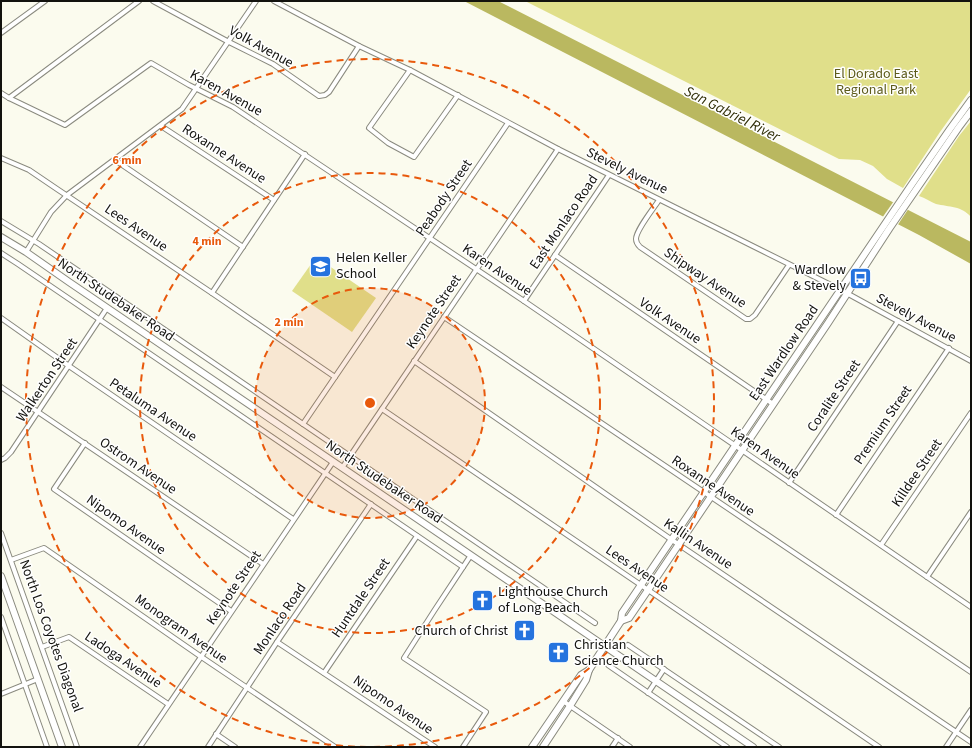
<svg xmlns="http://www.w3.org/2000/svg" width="972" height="748" font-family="'Source Sans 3',sans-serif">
<rect width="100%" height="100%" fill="#fbfbee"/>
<g fill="#e0df8a">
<polygon points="525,1 971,1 971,89 940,132 903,188 887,179 873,166 860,160 839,159"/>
<path d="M971 121V217C962 206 949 207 936 204 931 202 925 198 919 196L959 136Z"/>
<polygon points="316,257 376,298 352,332 292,291"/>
</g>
<polygon fill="#bab860" points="464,1 498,1 971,242 971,264 919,235"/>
<polygon fill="#fbfbee" points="894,201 909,208 897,226 882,218"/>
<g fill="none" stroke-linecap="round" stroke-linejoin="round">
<defs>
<g id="street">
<polyline points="153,1 227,41 273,64 319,96 325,95 329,92 359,46"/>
<polyline points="274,1 359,46 410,70 558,149 841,290 971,361"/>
<polyline points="1,33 45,1"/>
<polyline points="410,70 369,128 388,143 414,157 458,95"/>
<polyline points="1,93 9,98 65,125 151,63 189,85 233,107 524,301 971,607"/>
<polyline points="9,98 139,1"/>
<polyline points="161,126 274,200"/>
<polyline points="1,158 29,170 57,189 212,293 335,377"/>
<polyline points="115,160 243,247"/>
<path d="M659 200C654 208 636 230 636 239 636 242 638 245 640 247L746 319H750L755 315 789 265"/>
<polyline points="1,221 39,244 595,623"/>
<polyline points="26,252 51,212 67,195 182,109 256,1"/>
<polyline points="1,253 18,264 463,567"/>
<polyline points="555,255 773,404"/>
<polyline points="212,293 305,154"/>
<polyline points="524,301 609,175"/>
<polyline points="444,317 971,672"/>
<polyline points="1,318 69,366 293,519"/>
<polyline points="414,361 672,540 971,742"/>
<polyline points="1,387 263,564"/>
<polyline points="382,409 879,747"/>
<polyline points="303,424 508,123"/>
<polyline points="85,443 54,489 231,611"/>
<polyline points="1,460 5,458 11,452 107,308"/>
<polyline points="342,468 558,149"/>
<polyline points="789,483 898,321"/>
<polyline points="836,515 949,348"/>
<polyline points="1,533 77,747"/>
<polyline points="881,545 971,413"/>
<polyline points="11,560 44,548 200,656 335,747"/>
<polyline points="927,577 971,512"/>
<polyline points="1,617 47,747"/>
<polyline points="277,642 435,747"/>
<polyline points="628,645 779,747"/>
<polyline points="42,647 69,637 168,704"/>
<polyline points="608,665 727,747"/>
<polyline points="324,673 417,536"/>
<polyline points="648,693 664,669"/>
<polyline points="1,694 38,679"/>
<polyline points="563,701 630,747"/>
<polyline points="216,734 235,747"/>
<polyline points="140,747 333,462"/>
<polyline points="208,747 277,642 371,504"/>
<polyline points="463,747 486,712 404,658 434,611 471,555"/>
<polyline points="612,747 618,738"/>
<polyline points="946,747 971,710"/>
</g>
<g id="secondary">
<polyline points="1,237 26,252 69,282 753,747"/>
<polyline points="1,576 62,747"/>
<polyline points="621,621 629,618 648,590 828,323 889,229 959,127 971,111"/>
<polyline points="532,747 581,675 589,670"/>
<polyline points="543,747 570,706 586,680 589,670 621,621 622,613 912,184 950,129 971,100"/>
</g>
</defs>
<use href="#street" stroke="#8a8a7f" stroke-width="6"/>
<use href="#secondary" stroke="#8a8a7f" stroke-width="8"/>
<use href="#street" stroke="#fff" stroke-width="4"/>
<use href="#secondary" stroke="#fff" stroke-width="6"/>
</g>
<circle cx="370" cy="403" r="115" fill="#e8590c" fill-opacity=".12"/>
<g fill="none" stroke="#e8590c" stroke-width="2" stroke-dasharray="7 5">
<circle cx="370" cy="403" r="115"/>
<circle cx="370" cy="403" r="230"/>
<path d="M367 747A344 344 0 1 1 373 747"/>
</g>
<defs>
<symbol id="school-square" viewBox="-11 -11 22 22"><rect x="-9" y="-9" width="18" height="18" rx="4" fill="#2573de" stroke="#fff"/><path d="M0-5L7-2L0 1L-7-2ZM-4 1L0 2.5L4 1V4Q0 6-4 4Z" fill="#fff"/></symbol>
<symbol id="bus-square" viewBox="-11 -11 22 22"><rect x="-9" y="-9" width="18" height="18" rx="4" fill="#2573de" stroke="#fff"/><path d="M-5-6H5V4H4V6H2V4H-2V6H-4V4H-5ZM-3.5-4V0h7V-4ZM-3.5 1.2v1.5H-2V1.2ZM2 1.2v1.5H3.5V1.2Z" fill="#fff"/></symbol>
<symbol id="church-square" viewBox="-11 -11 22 22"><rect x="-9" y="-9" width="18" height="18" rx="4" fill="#2573de" stroke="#fff"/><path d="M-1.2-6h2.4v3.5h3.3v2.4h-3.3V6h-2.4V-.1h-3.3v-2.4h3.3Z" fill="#fff"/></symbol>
</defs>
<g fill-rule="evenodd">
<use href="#school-square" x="308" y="254" width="25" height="25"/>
<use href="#bus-square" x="848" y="266" width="25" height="25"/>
<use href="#church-square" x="470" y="588" width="25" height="25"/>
<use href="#church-square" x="512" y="618" width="25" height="25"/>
<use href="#church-square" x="546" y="640" width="25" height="25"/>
</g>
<g text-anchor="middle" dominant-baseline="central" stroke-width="3" stroke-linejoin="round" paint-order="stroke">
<g font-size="14" fill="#12120e" stroke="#fff">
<text transform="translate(261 47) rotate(29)">Volk Avenue</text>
<text transform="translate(226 93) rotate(29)">Karen Avenue</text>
<text transform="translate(224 154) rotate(33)">Roxanne Avenue</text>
<text transform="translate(627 171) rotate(26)">Stevely Avenue</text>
<text transform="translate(444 198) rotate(-56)">Peabody Street</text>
<text transform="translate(564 222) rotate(-56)">East Monlaco Road</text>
<text transform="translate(136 228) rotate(34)">Lees Avenue</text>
<text transform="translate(497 270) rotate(34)">Karen Avenue</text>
<text transform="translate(705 278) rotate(34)">Shipway Avenue</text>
<text transform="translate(116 300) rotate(34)">North Studebaker Road</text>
<text transform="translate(434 312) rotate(-56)">Keynote Street</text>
<text transform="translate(916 318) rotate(28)">Stevely Avenue</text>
<text transform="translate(670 321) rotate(34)">Volk Avenue</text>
<text transform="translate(784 353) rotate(-56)">East Wardlow Road</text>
<text transform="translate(47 380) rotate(-56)">Walkerton Street</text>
<text transform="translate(834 396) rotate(-56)">Coralite Street</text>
<text transform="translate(153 410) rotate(34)">Petaluma Avenue</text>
<text transform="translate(883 425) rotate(-56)">Premium Street</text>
<text transform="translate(765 453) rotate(35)">Karen Avenue</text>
<text transform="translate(138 466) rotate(34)">Ostrom Avenue</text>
<text transform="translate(917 473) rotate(-56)">Killdee Street</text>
<text transform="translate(384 482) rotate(34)">North Studebaker Road</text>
<text transform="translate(713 486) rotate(34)">Roxanne Avenue</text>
<text transform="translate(126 525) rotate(35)">Nipomo Avenue</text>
<text transform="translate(698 544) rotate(34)">Kallin Avenue</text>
<text transform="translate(637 569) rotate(34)">Lees Avenue</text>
<text transform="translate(234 588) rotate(-56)">Keynote Street</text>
<text transform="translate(361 598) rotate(-56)">Huntdale Street</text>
<text transform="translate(280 619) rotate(-56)">Monlaco Road</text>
<text transform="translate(181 629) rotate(35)">Monogram Avenue</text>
<text transform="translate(51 636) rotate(70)">North Los Coyotes Diagonal</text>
<text transform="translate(123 660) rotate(34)">Ladoga Avenue</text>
<text transform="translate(393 705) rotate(34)">Nipomo Avenue</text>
</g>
<g font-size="14" fill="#5d5b1a" stroke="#fff">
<text x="876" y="74">El Dorado East<tspan x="876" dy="16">Regional Park</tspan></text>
</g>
<g font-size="14" fill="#12120e" stroke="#fff" text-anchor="start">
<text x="336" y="258">Helen Keller<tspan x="336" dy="16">School</tspan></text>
<text x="846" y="270" text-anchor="end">Wardlow<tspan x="846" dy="16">&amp; Stevely</tspan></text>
<text x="498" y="592">Lighthouse Church<tspan x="498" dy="16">of Long Beach</tspan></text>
<text x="508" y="631" text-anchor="end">Church of Christ</text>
<text x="574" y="645">Christian<tspan x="574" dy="16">Science Church</tspan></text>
</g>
<g font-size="15" font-style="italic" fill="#302f07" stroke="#fff">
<text transform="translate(732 114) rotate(27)">San Gabriel River</text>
</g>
</g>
<circle cx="370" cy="403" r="6" fill="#e8590c" stroke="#fff" stroke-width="2"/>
<g font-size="12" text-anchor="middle" font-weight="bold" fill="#e8590c" stroke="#fff" stroke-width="3" stroke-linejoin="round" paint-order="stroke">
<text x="127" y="164">6 min</text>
<text x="207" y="245">4 min</text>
<text x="289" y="326">2 min</text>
</g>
<rect width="972" height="748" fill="none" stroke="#12120e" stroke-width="4"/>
</svg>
